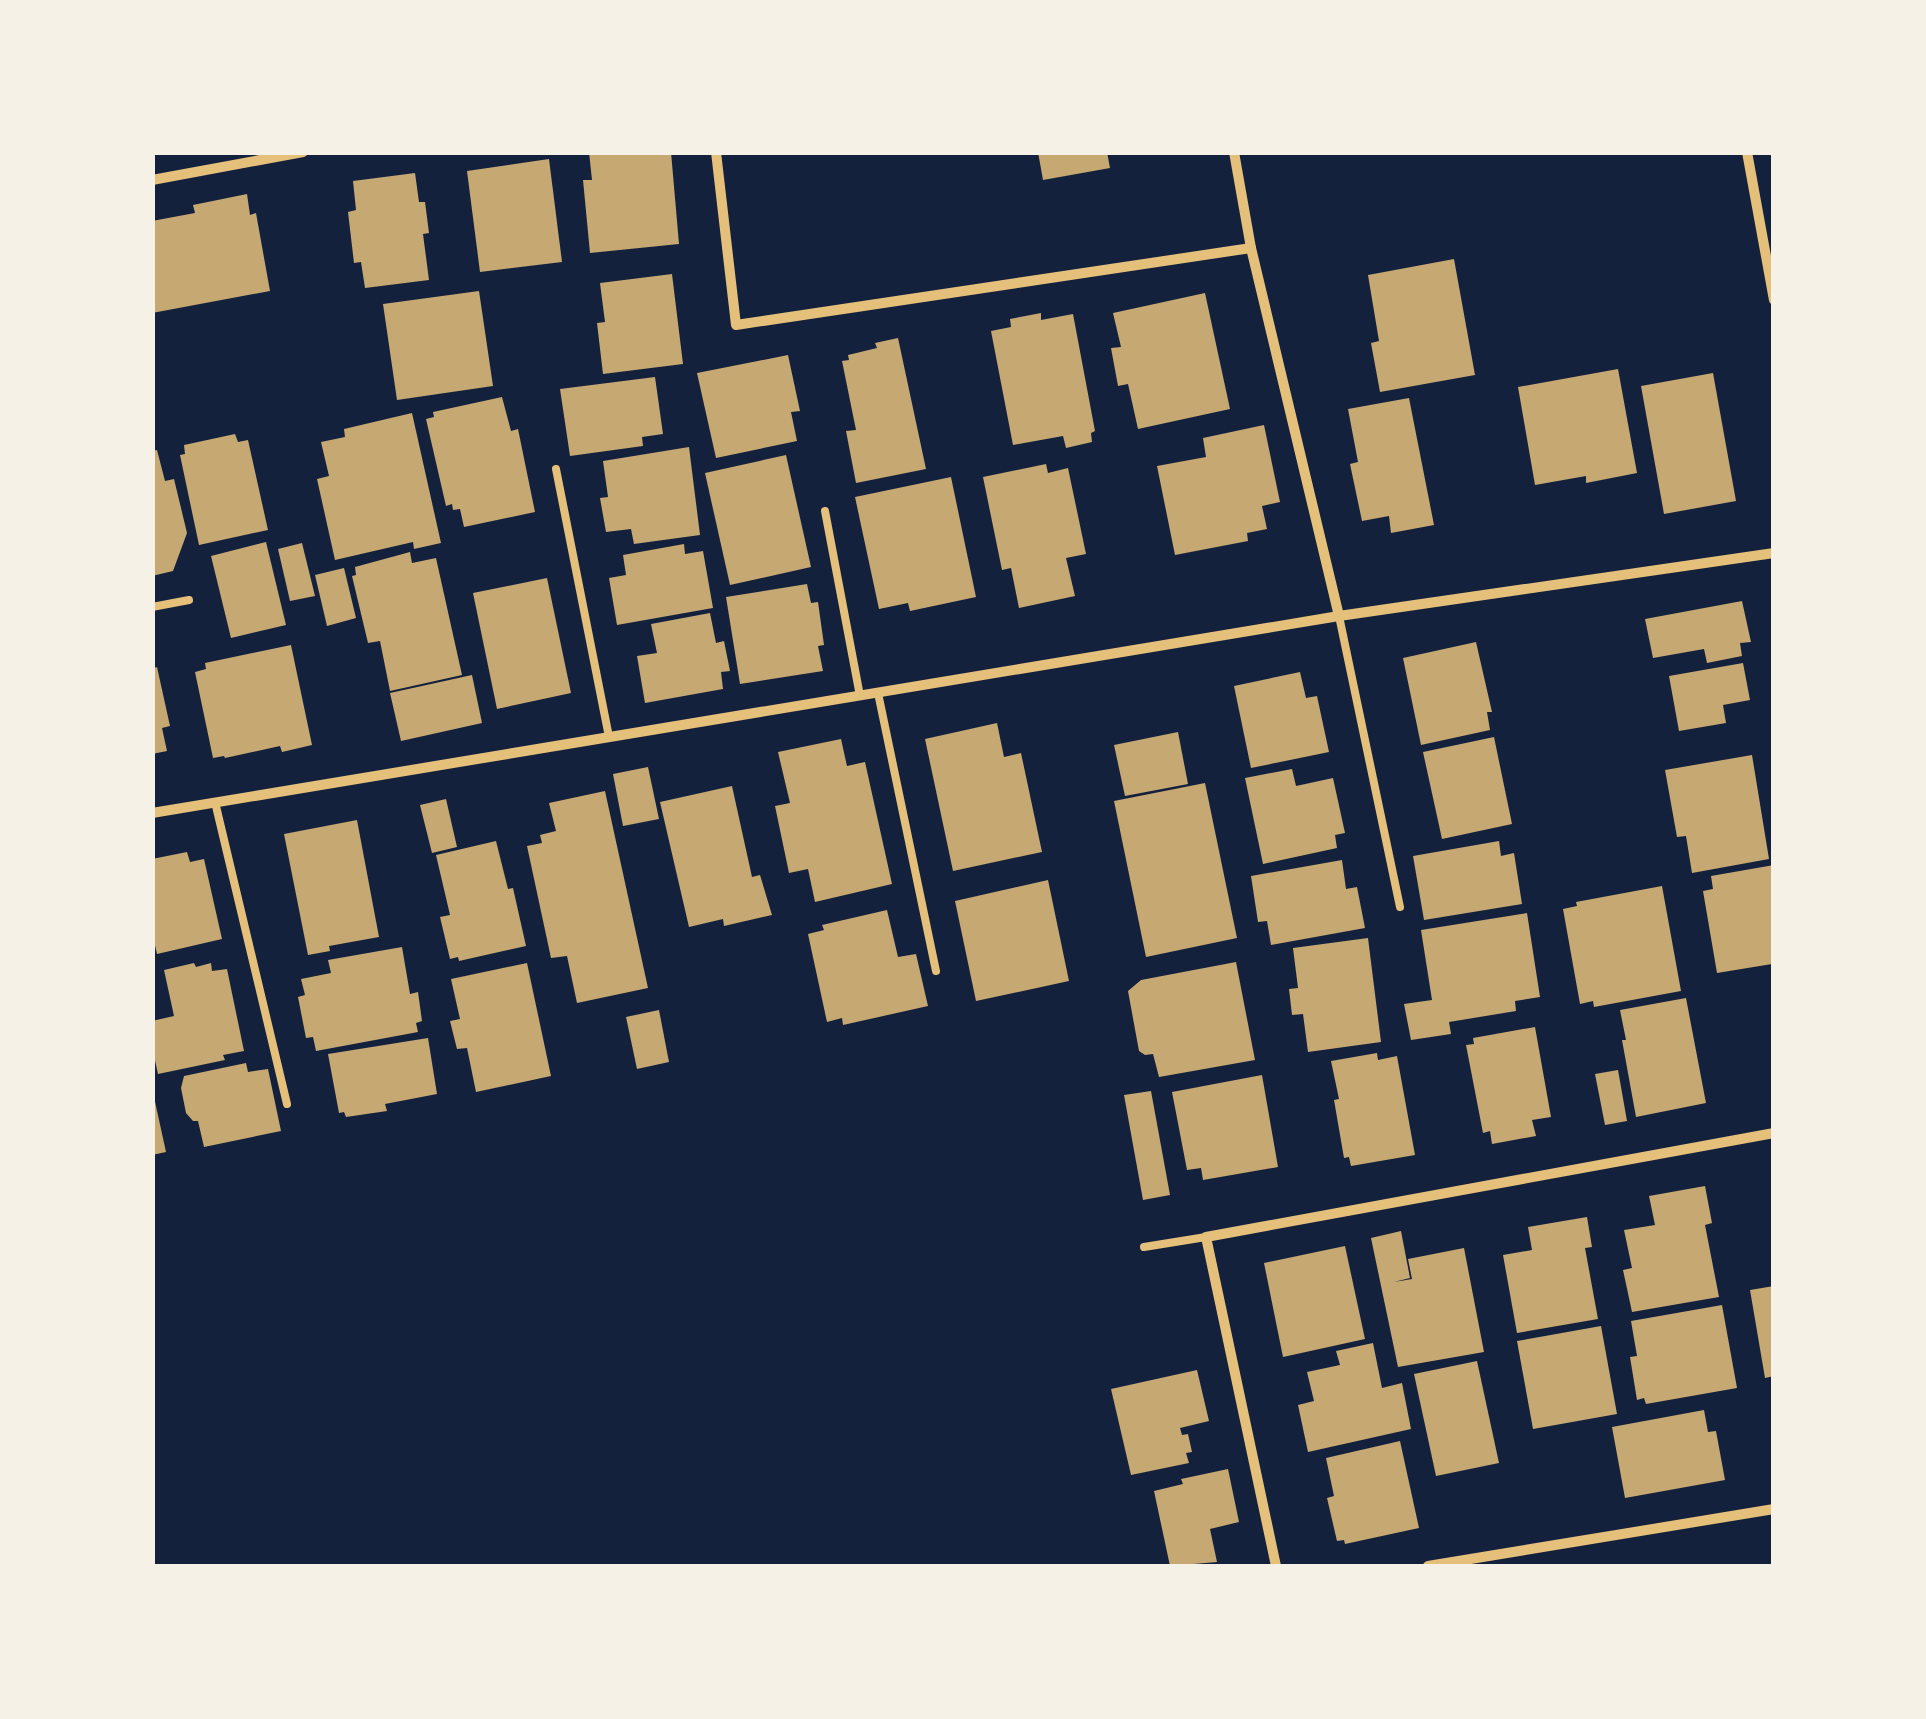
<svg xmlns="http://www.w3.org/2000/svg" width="1926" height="1719" font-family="'Nunito Sans',sans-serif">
<rect width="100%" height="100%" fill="#14213d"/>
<g fill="#c6a872">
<polygon points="589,152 671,152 679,244 590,253 583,180 592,180"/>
<polygon points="1038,152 1107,152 1110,168 1043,180"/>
<polygon points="549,159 562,262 480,272 467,171"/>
<polygon points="415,173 419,202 425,202 429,233 423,234 429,280 365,288 361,262 354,263 348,212 356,210 353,181"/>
<polygon points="247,194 250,215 256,213 270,291 152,313 152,221 195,213 193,205"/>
<polygon points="1454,259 1475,375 1380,392 1371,343 1379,341 1368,275"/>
<polygon points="672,274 683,364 603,374 597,323 605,322 600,283"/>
<polygon points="479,291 493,386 397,400 383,304"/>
<polygon points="1205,293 1230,409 1138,429 1128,384 1118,386 1111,348 1121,347 1113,313"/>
<polygon points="1041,313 1041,320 1073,314 1095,431 1091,433 1092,442 1066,448 1063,436 1013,445 991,331 1011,327 1010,319"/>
<polygon points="898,338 926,469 856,483 846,431 856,430 842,361 849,360 848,355 877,348 875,343"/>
<polygon points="788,355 800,411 791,412 797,441 716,458 697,373"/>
<polygon points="1618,369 1637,473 1586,483 1586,476 1535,485 1518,387"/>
<polygon points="1713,373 1736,501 1664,514 1641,386"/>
<polygon points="655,377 663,434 642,437 643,446 570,456 560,389"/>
<polygon points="502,397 511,431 518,429 535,512 464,527 460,509 453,510 452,504 446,506 426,419 434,417 433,412"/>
<polygon points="1409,398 1434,525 1391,533 1389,516 1362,521 1350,464 1358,462 1348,409"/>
<polygon points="412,413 441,543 414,549 413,542 335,560 317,479 329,476 321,442 345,437 344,429"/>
<polygon points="1264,425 1280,502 1262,506 1267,529 1247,533 1248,541 1175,555 1157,466 1206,457 1203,438"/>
<polygon points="235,434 238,442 248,440 268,530 199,545 180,455 185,454 184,445"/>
<polygon points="689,447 700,535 634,544 631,529 606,532 600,498 608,497 603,461"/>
<polygon points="157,450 165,481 174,479 187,533 173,571 152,576 152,451"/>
<polygon points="786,455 811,567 730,585 705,473"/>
<polygon points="1046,464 1048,473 1068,468 1086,554 1066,558 1075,596 1019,608 1011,568 1002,570 983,477"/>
<polygon points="951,477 976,597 910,611 908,603 879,609 855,497"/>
<polygon points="266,542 286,625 231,638 211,556"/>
<polygon points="302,543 315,596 290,601 278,549"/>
<polygon points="684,544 685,554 703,551 713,608 617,625 609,578 626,575 623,555"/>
<polygon points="410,552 412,563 436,558 462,675 390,691 380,641 368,643 352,576 356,575 355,567"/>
<polygon points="344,568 356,618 327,626 315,575"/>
<polygon points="547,578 571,693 497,709 473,593"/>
<polygon points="807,584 811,603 818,602 824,645 818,646 823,671 740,684 726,597"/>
<polygon points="1742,601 1751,642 1740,643 1742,656 1707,663 1704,649 1653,658 1645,619"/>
<polygon points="710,613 716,643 724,641 730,671 721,672 723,689 645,703 637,656 657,653 651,624"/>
<polygon points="1476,642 1492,712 1487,712 1490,730 1421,745 1403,658"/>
<polygon points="291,645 312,745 282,752 280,746 225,758 224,756 213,758 195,672 206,669 205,663"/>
<polygon points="1743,663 1750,700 1723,705 1726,723 1679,731 1669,676"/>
<polygon points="157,667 170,726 162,728 167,751 152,754 152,669"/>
<polygon points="1300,672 1306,698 1317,696 1329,752 1251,768 1234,686"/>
<polygon points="472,675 482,723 401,741 390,693"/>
<polygon points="997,723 1004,757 1021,753 1042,852 953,871 925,739"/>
<polygon points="1178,732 1188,784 1125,796 1114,745"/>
<polygon points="1494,737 1512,824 1442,839 1423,752"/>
<polygon points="841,739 847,766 865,762 892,884 815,902 808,869 789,873 775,806 790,803 778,752"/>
<polygon points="1752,755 1769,859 1692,873 1686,836 1677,837 1665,770"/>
<polygon points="648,767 659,819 623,826 613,774"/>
<polygon points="1292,769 1296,786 1333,778 1345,833 1335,835 1337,848 1263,864 1245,778"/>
<polygon points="1205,783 1237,938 1146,957 1114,801"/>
<polygon points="732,786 752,877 760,875 772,915 724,926 723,919 689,927 660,802"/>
<polygon points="605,791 648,988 577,1003 567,956 551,958 527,846 542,843 540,835 556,831 549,803"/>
<polygon points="446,799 457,847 432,853 420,805"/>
<polygon points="357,820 379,937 329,946 330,951 308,955 284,834"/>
<polygon points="496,841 508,889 513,888 526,946 459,961 458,957 450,959 440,917 450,915 436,855"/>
<polygon points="1499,841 1501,856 1514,853 1522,904 1424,920 1413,856"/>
<polygon points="187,852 190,862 204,859 222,939 157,954 152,933 152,859"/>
<polygon points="1342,860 1346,889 1357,887 1365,928 1271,945 1267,921 1258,922 1251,876"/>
<polygon points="1774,865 1772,964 1717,973 1703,891 1713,889 1711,876"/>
<polygon points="1048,880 1069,981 976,1001 955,901"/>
<polygon points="1662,886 1681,991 1594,1007 1593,1001 1580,1004 1563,909 1577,906 1576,902"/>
<polygon points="887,910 898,957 916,954 928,1006 843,1025 842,1018 827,1022 808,934 824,930 822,925"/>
<polygon points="1527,913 1540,997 1515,1001 1516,1011 1449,1022 1451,1034 1411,1040 1404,1004 1432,1000 1421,930"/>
<polygon points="1368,938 1381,1042 1308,1052 1303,1014 1292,1015 1289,989 1298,988 1293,948"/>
<polygon points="402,947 410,994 418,992 422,1021 416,1023 418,1032 316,1051 313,1037 306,1038 298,997 305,995 301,979 331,973 328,960"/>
<polygon points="1236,962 1255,1060 1159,1077 1153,1054 1145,1055 1139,1051 1128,991 1141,980"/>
<polygon points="194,963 196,967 211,963 212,971 227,969 244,1051 223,1055 225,1060 158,1074 152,1047 152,1021 174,1016 164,970"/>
<polygon points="527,963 551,1076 476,1092 467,1048 457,1049 450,1021 460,1019 451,979"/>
<polygon points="1686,998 1706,1103 1636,1117 1622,1040 1626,1040 1620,1010"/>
<polygon points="659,1010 669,1062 637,1069 626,1017"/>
<polygon points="1535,1027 1551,1117 1532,1120 1536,1136 1492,1144 1490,1131 1483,1133 1466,1045 1474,1044 1473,1038"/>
<polygon points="428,1038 437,1094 385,1104 387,1111 346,1117 344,1112 339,1113 328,1054"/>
<polygon points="1377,1053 1378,1060 1397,1056 1415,1155 1351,1166 1349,1157 1344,1158 1334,1100 1339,1099 1331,1061"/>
<polygon points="246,1063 248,1072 268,1069 281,1131 204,1147 198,1121 193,1121 186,1113 181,1088 184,1076"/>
<polygon points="1618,1070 1627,1121 1605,1125 1595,1074"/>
<polygon points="1262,1075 1278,1167 1203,1180 1201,1168 1187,1170 1172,1092"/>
<polygon points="152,1088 166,1152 152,1155"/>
<polygon points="1151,1091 1170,1195 1143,1200 1124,1095"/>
<polygon points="1705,1186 1712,1223 1705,1225 1719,1297 1632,1312 1623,1270 1632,1268 1624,1230 1655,1225 1649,1196"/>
<polygon points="1587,1217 1592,1247 1585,1248 1598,1319 1517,1333 1503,1255 1532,1250 1528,1227"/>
<polygon points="1401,1231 1410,1278 1394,1282 1412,1279 1408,1259 1464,1248 1484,1352 1398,1367 1371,1238"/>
<polygon points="1345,1246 1365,1339 1283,1357 1264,1263"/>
<polygon points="1774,1286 1774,1376 1765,1378 1750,1290"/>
<polygon points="1722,1305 1737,1388 1646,1404 1644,1398 1637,1400 1630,1357 1637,1356 1631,1321"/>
<polygon points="1601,1326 1617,1414 1533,1429 1517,1341"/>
<polygon points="1373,1343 1382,1388 1402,1383 1411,1429 1308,1452 1298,1405 1314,1401 1307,1372 1340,1365 1336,1351"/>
<polygon points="1477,1361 1499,1463 1436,1476 1414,1374"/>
<polygon points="1197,1370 1209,1421 1180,1428 1182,1435 1188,1434 1192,1452 1186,1453 1189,1463 1131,1475 1111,1389"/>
<polygon points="1704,1410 1708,1432 1716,1431 1725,1480 1625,1498 1612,1427"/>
<polygon points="1400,1441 1419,1528 1345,1544 1344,1540 1337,1541 1327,1498 1334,1496 1326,1458"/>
<polygon points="1228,1469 1239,1522 1210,1529 1217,1562 1170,1566 1154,1491 1183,1484 1181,1479"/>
</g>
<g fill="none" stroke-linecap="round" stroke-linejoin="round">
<g stroke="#e5c07b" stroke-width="8">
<polyline points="556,469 609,737"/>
<polyline points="825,511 860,696"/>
<polyline points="152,607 189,600"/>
<polyline points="1339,616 1400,907"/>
<polyline points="878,693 936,971"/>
<polyline points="215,802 287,1104"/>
<polyline points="1144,1247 1206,1237"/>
</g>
<g stroke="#e5c07b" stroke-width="10">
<polyline points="716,152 736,325 1251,248"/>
<polyline points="1234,152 1251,248 1339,616"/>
<polyline points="1747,152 1774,300"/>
<polyline points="152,180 303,152"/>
<polyline points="152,813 1339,616 1774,553"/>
<polyline points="1276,1566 1206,1237 1774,1133"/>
<polyline points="1428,1566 1774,1509"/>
</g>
</g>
<rect width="1926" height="1719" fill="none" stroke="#f6f1e7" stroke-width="310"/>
</svg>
